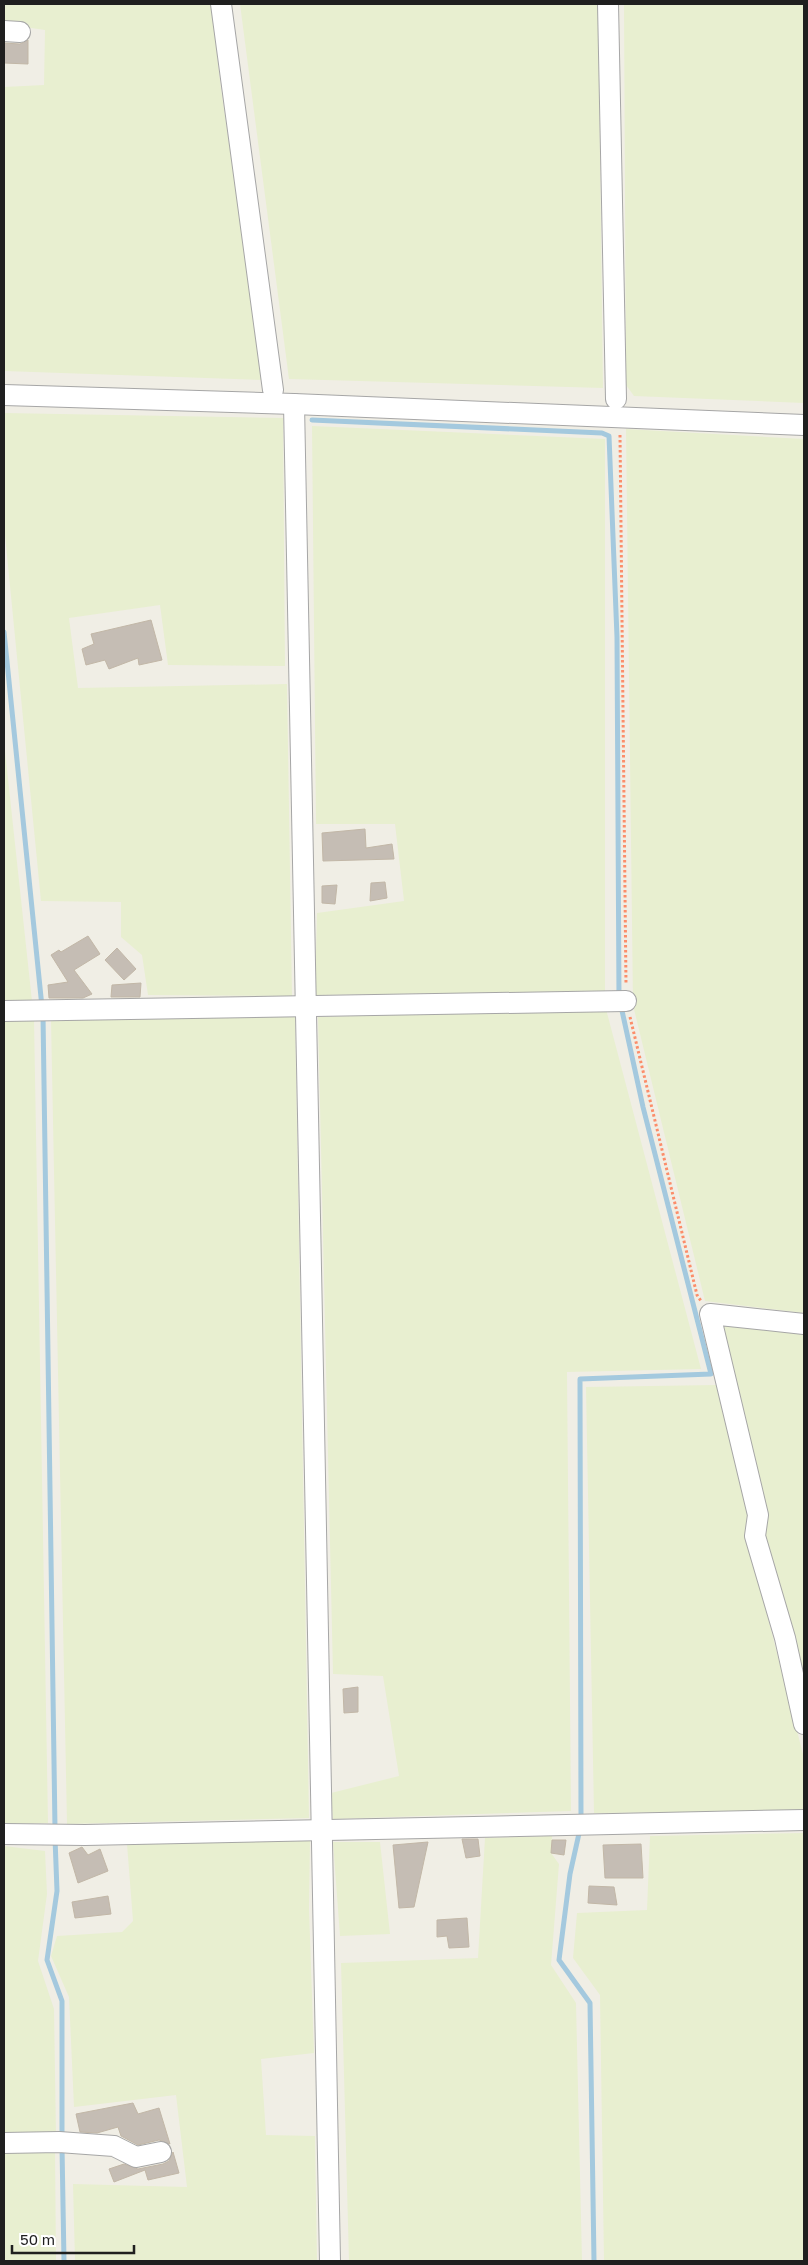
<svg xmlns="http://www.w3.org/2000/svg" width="808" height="2265" font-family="'Golos Text',sans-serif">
<rect width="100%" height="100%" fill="#f0eee5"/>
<g fill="#e8efd0">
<polygon points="4,4 211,4 221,89 264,380 4,371 4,87 44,85 45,30 4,24"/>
<polygon points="240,4 598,4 603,388 289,379"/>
<polygon points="624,4 804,4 804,403 634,396 626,385"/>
<polygon points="4,413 283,418 285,666 168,665 160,605 69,618 78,688 287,684 292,996 148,995 142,955 121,937 121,902 41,901 4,525"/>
<polygon points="312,426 605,439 605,991 315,995 317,913 404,901 395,824 316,824"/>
<polygon points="626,429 804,439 804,1313 705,1301 633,1005"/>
<polygon points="4,742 32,1001 4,1001"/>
<polygon points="606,1009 701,1369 567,1372 571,1811 333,1819 331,1793 399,1776 383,1676 333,1674 318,1017"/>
<polygon points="295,1016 309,1818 67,1824 51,1020"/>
<polygon points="34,1019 48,1823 5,1824 4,1020"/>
<polygon points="719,1324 804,1330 804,1690 765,1539"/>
<polygon points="716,1385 748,1514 745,1529 804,1758 804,1811 594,1813 586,1387"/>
<polygon points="804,1833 804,2261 604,2261 600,1995 573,1958 577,1913 647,1910 650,1836"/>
<polygon points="552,1836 551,1853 559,1864 551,1965 576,2003 582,2261 349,2261 341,1963 478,1958 485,1838"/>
<polygon points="310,1840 309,1909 314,2053 261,2059 266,2135 315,2136 317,2261 75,2261 73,2184 187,2187 176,2095 74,2107 69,1997 51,1956 57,1936 122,1932 133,1921 127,1844"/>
<polygon points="333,1842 380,1842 390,1934 340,1936"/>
<polygon points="4,1846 45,1851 47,1894 38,1961 54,2009 56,2137 4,2137"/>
<polygon points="4,2151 55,2151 56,2261 4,2261"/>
</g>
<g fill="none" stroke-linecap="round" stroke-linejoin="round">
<g stroke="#a4c9de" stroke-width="5">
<polyline points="312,420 602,433 609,436 617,637 619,997"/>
<polyline points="4,632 42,1007"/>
<polyline points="43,1015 55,1829"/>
<polyline points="581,1820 580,1379 711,1374 643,1107 621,1006"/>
<polyline points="580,1829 570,1874 559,1960 590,2003 594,2261"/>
<polyline points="55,1838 57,1891 47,1960 62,2001 62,2138"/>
<polyline points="62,2147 64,2261"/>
</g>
</g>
<g fill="#c5bdb4" stroke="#c2b7a7">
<polygon points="28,40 28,64 4,63 4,43 20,44"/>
<polygon points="151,620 162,660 139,665 138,658 109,669 105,660 86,665 82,649 94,644 91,634"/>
<polygon points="365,829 366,848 392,844 394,859 323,861 322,833"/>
<polygon points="385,882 387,898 370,901 371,883"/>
<polygon points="337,885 335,904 322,903 322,886"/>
<polygon points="88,936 100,954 74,970 92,994 83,998 49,998 48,985 68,982 51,955 59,950 61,952"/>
<polygon points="117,948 136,969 124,980 105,960"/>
<polygon points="141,983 140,997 111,997 112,985"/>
<polygon points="358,1687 358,1712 344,1713 343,1689"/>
<polygon points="462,1839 478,1839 480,1856 466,1858"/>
<polygon points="552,1840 566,1840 564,1855 551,1853"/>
<polygon points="428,1842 414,1907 399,1908 393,1845"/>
<polygon points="641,1844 643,1878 605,1878 603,1845"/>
<polygon points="82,1847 88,1855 100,1849 108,1871 78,1883 69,1853"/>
<polygon points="589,1886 614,1887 617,1905 588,1903"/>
<polygon points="108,1896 111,1914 75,1918 72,1902"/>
<polygon points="467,1918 469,1947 449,1948 447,1936 437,1937 437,1920"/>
<polygon points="133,2103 138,2114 159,2108 170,2144 159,2140 138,2145 121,2136 118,2127 97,2133 80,2132 76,2114"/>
<polygon points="173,2152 179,2173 148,2180 145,2170 114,2182 109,2169 124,2164 138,2169 163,2164 169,2161"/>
</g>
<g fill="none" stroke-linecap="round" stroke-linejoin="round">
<defs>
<g id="minor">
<polyline points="221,4 273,390"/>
<polyline points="608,4 616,399"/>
<polyline points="4,31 20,32"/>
<polyline points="4,395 294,404 804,425"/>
<path d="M294 404C304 1023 321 1642 330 2261"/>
<polyline points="4,1011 626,1001"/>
<polyline points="804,1324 710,1314 758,1515 755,1536 785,1638 804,1724"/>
<polyline points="4,1834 85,1835 804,1820"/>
<polyline points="4,2143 59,2142 114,2146 136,2157 161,2152"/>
</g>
</defs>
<use href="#minor" stroke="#a6a6a6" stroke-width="22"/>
<g stroke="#fc8d6a" stroke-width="3" stroke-dasharray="2.5 2.5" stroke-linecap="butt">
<polyline points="620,435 626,984"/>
<polyline points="630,1017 697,1295 701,1301"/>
</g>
<use href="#minor" stroke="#fff" stroke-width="20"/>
</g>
<rect width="808" height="2265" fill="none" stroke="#1f1f1f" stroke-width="10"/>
<path d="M12 2245v8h122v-8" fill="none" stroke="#1f1f1f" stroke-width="2.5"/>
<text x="20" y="2245" font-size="15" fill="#1f1f1f" stroke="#ffffff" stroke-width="4" paint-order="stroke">50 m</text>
</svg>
